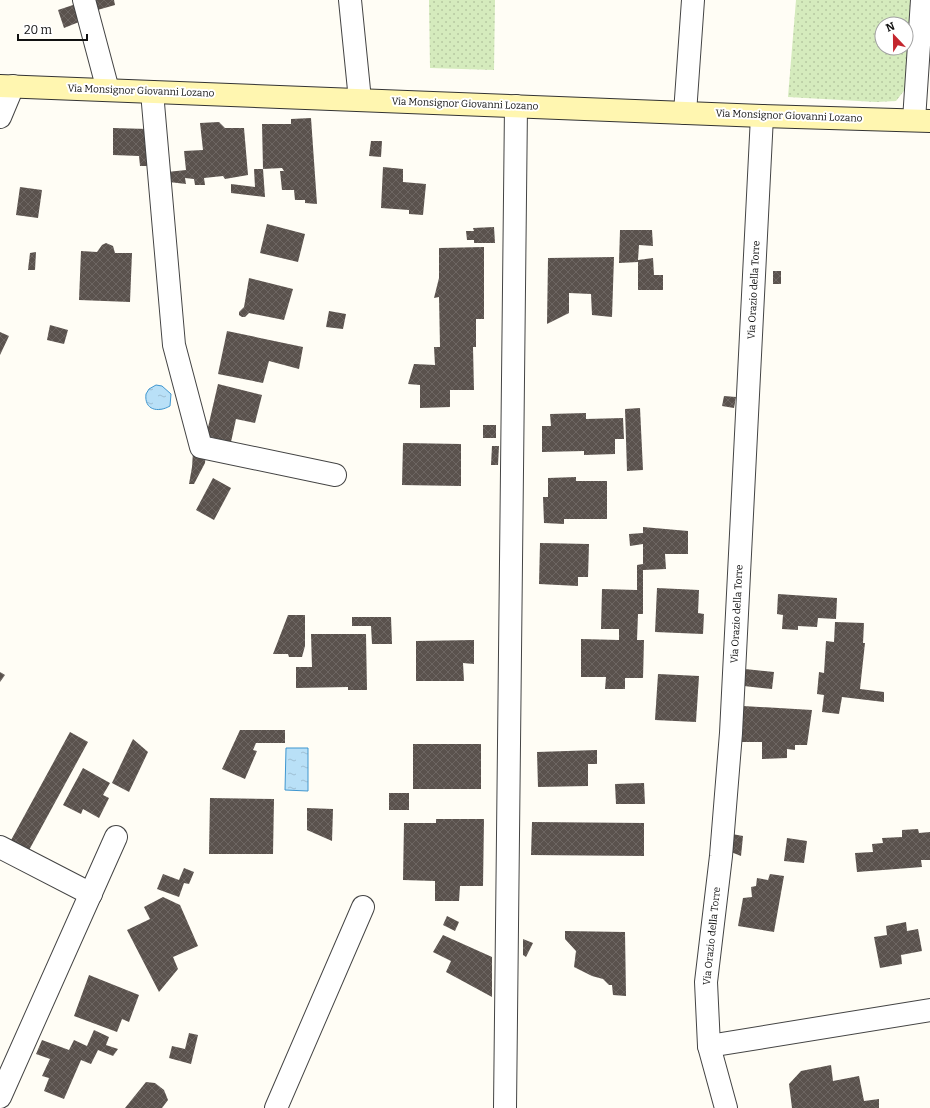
<svg xmlns="http://www.w3.org/2000/svg" width="930" height="1108" font-family="Bitter,serif">
<defs>
<pattern id="grass-dots" width="8" height="8" patternUnits="userSpaceOnUse"><rect width="8" height="8" fill="#d5ebbd"/><path d="M2 2h.1M6 6h.1" fill="none" stroke="#b6c8a1" stroke-width="1.8" stroke-linecap="round"/></pattern>
<pattern id="water-ripples" width="26" height="14" patternUnits="userSpaceOnUse"><rect width="26" height="14" fill="#b9e0f7"/><path d="M2 4q2-2 4 0t4 0M15 11q2-2 4 0t4 0" fill="none" stroke="#9ebfd3"/></pattern>
<pattern id="building-cross-hatch" width="8" height="8" patternUnits="userSpaceOnUse"><rect width="8" height="8" fill="#5a524d"/><path d="M0 0l8 8M0 8l8-8" fill="none" stroke="#6d6662"/></pattern>
</defs>
<rect width="100%" height="100%" fill="#fffdf5"/>
<g fill="url(#grass-dots)" fill-rule="evenodd">
<polygon points="429,0 495,0 494,70 430,68"/>
<path d="M796 0H914L907 87 896 101 876 102 788 97ZM882 24H906V48H882Z"/>
</g>
<g fill="url(#water-ripples)" stroke="#3f96cf">
<path d="M156 385 162 386 171 394 170 406C158 413 144 410 146 394L149 389Z"/>
<polygon points="286,748 308,748 308,791 285,790"/>
</g>
<g fill="url(#building-cross-hatch)">
<polygon points="92,0 114,0 115,5 94,11"/>
<polygon points="79,3 84,20 64,28 58,10"/>
<polygon points="311,118 317,204 305,203 305,200 295,200 294,190 282,190 280,171 284,171 282,168 263,169 262,124 291,124 291,119"/>
<polygon points="219,122 225,128 244,128 248,175 225,179 223,176 204,178 205,185 195,185 194,179 185,178 186,184 169,182 167,172 186,170 184,151 203,150 200,123"/>
<polygon points="113,128 148,129 152,166 140,166 139,156 113,155"/>
<polygon points="371,141 382,141 381,157 369,156"/>
<polygon points="383,167 403,169 403,182 426,184 423,215 409,214 409,210 381,208"/>
<polygon points="254,169 263,169 265,197 231,193 231,184 255,187"/>
<polygon points="20,187 42,190 38,218 16,215"/>
<polygon points="267,224 305,234 298,262 260,253"/>
<polygon points="494,227 495,243 474,243 474,240 467,240 466,231 474,231 473,228"/>
<polygon points="620,230 652,230 653,246 639,245 638,260 653,258 654,275 663,275 663,290 638,290 638,262 619,263"/>
<polygon points="106,243 113,246 115,253 132,253 130,302 79,300 81,251 97,252 102,245"/>
<polygon points="484,247 484,319 476,319 476,347 473,347 474,390 450,390 450,407 420,408 420,385 408,384 414,364 435,365 434,347 440,347 439,297 434,298 439,278 439,248"/>
<polygon points="36,252 35,270 28,270 30,253"/>
<polygon points="614,257 612,317 592,315 591,294 569,293 569,313 547,324 548,258"/>
<rect x="773" y="271" width="8" height="13"/>
<polygon points="249,278 293,289 284,320 249,313 245,317 242,317 239,315 239,312 244,307"/>
<polygon points="329,311 346,314 343,329 326,327"/>
<polygon points="50,325 68,330 64,344 47,340"/>
<polygon points="227,331 303,347 299,369 269,361 263,383 218,374"/>
<polygon points="0,332 9,336 0,355"/>
<polygon points="218,384 262,395 255,423 236,419 231,442 206,436"/>
<polygon points="724,396 736,397 734,408 722,406"/>
<polygon points="640,408 643,470 627,471 625,409"/>
<polygon points="586,413 586,419 623,418 624,439 615,439 615,454 584,455 584,451 542,452 542,426 551,426 550,414"/>
<rect x="483" y="425" width="13" height="13"/>
<polygon points="403,443 461,444 461,486 402,485"/>
<polygon points="492,446 499,446 498,465 491,465"/>
<polygon points="193,452 206,452 205,463 194,484 189,484 192,467"/>
<polygon points="576,477 576,481 607,481 607,519 564,519 564,524 544,523 543,497 548,497 548,478"/>
<polygon points="213,478 231,488 214,520 196,510"/>
<polygon points="643,527 688,531 688,554 665,554 666,569 643,570 643,614 638,614 637,640 644,640 643,678 625,678 625,689 605,689 606,677 581,677 581,639 619,640 619,629 601,629 602,589 637,590 637,565 643,564 643,544 630,546 629,534 643,533"/>
<polygon points="540,543 589,544 588,577 578,577 578,586 539,584"/>
<polygon points="657,588 699,590 698,613 704,614 703,634 655,632"/>
<polygon points="778,594 837,598 836,619 818,618 817,627 798,626 798,630 782,629 783,615 777,614"/>
<polygon points="288,615 305,615 305,646 302,657 289,657 288,654 273,654"/>
<polygon points="352,617 391,617 392,644 372,644 371,626 352,626"/>
<polygon points="835,622 864,623 863,643 865,643 860,689 884,692 884,702 842,697 839,714 822,712 824,695 817,694 819,672 824,673 826,641 834,642"/>
<polygon points="311,634 366,634 367,690 348,690 348,687 296,688 296,667 312,667"/>
<polygon points="474,640 474,664 463,663 464,681 416,681 416,641"/>
<polygon points="745,669 774,672 772,689 744,686"/>
<polygon points="0,672 5,675 0,682"/>
<polygon points="658,674 699,676 696,722 655,720"/>
<polygon points="743,706 812,710 807,745 795,745 795,750 787,749 787,758 762,759 762,742 742,742"/>
<polygon points="240,730 285,730 285,743 256,743 253,750 257,751 245,779 222,769"/>
<polygon points="70,732 88,742 28,852 10,842"/>
<polygon points="133,739 148,752 129,792 112,783"/>
<rect x="413" y="744" width="68" height="45"/>
<polygon points="597,750 597,764 588,764 588,786 538,787 537,752"/>
<polygon points="83,768 110,783 103,795 109,798 99,818 83,809 81,814 63,805"/>
<polygon points="644,783 645,804 616,804 615,784"/>
<rect x="389" y="793" width="20" height="17"/>
<polygon points="210,798 274,799 273,854 209,854"/>
<polygon points="307,808 333,809 332,841 307,830"/>
<polygon points="436,819 484,819 483,886 460,886 459,901 435,901 435,881 403,880 404,823 436,823"/>
<polygon points="532,822 644,823 644,856 531,855"/>
<polygon points="918,829 919,833 930,832 930,860 921,860 922,867 857,872 855,853 873,852 872,844 883,843 882,838 902,837 902,830"/>
<polygon points="732,834 743,836 741,856 731,852"/>
<polygon points="787,838 807,841 804,863 784,861"/>
<polygon points="184,868 194,872 189,884 184,883 179,897 157,889 163,874 179,880"/>
<polygon points="770,874 784,876 774,932 738,926 743,898 752,897 751,887 756,886 757,878 768,880"/>
<polygon points="163,897 180,905 198,946 173,957 178,969 159,992 127,930 150,919 144,907"/>
<polygon points="447,916 459,922 455,931 443,925"/>
<polygon points="906,922 907,931 918,929 922,951 901,955 902,964 880,968 874,937 887,935 886,926"/>
<polygon points="565,931 625,932 626,996 613,995 612,985 609,985 603,979 592,976 574,967 576,951 565,939"/>
<polygon points="443,935 492,957 492,997 446,972 451,961 433,952"/>
<polygon points="523,939 533,943 526,957 523,955"/>
<polygon points="89,975 139,995 129,1022 122,1019 117,1032 74,1016"/>
<polygon points="94,1030 109,1037 106,1045 118,1049 113,1056 98,1050 91,1064 81,1060 64,1099 44,1091 49,1078 42,1076 50,1059 36,1054 42,1040 69,1050 74,1040 87,1046"/>
<polygon points="189,1033 198,1035 191,1064 169,1058 172,1046 185,1049"/>
<polygon points="831,1065 833,1081 859,1076 864,1101 879,1099 879,1108 792,1108 789,1084 801,1071"/>
<polygon points="146,1082 155,1083 164,1090 168,1100 162,1108 125,1108"/>
</g>
<g fill="none" stroke-linecap="round" stroke-linejoin="round">
<defs>
<g id="minor">
<polyline points="84,0 108,90"/>
<polyline points="350,0 360,100"/>
<polyline points="152,92 174,345 201,447 335,475"/>
<polyline points="685,113 693,0"/>
<polyline points="0,117 13,86"/>
<polyline points="914,120 922,0"/>
<polyline points="0,847 91,894"/>
<polyline points="709,1046 930,1010"/>
<polyline points="0,1097 116,837"/>
<polyline points="276,1108 363,907"/>
<polyline points="505,1108 516,106"/>
<polyline points="726,1108 709,1046 706,982 721,856 731,733 762,116"/>
</g>
<polyline id="secondary" points="0,86 762,116 930,121"/>
</defs>
<use href="#minor" stroke="#444" stroke-width="24"/>
<use href="#secondary" stroke="#333" stroke-width="24"/>
<use href="#minor" stroke="#fff" stroke-width="22"/>
<use href="#secondary" stroke="#fff6b0" stroke-width="22"/>
</g>
<g text-anchor="middle" dominant-baseline="central" stroke-width="4" stroke-linejoin="round" paint-order="stroke">
<g font-size="10" fill="#111" stroke="#fff">
<text transform="translate(141 91) rotate(2)">Via Monsignor Giovanni Lozano</text>
<text transform="translate(465 104) rotate(2)">Via Monsignor Giovanni Lozano</text>
<text transform="translate(789 116) rotate(2)">Via Monsignor Giovanni Lozano</text>
<text transform="translate(754 290) rotate(-87)">Via Orazio della Torre</text>
<text transform="translate(737 614) rotate(-87)">Via Orazio della Torre</text>
<text transform="translate(712 936) rotate(-84)">Via Orazio della Torre</text>
</g>
</g>
<g transform="translate(894 36) rotate(338)"><circle r="19" fill="#ffffff" stroke="#a0a0a0"/>
<path d="M0-3L7 15L0 10L-7 15Z" fill="#c4262e"/>
<text y="-6" font-size="11" font-weight="bold" text-anchor="middle" fill="#111111">N</text>
</g>
<path d="M18 34v6h69v-6" fill="none" stroke="#111111" stroke-width="2"/>
<text x="24" y="34" font-size="12" fill="#111111" stroke="#ffffff" stroke-width="3" paint-order="stroke">20 m</text>
</svg>
